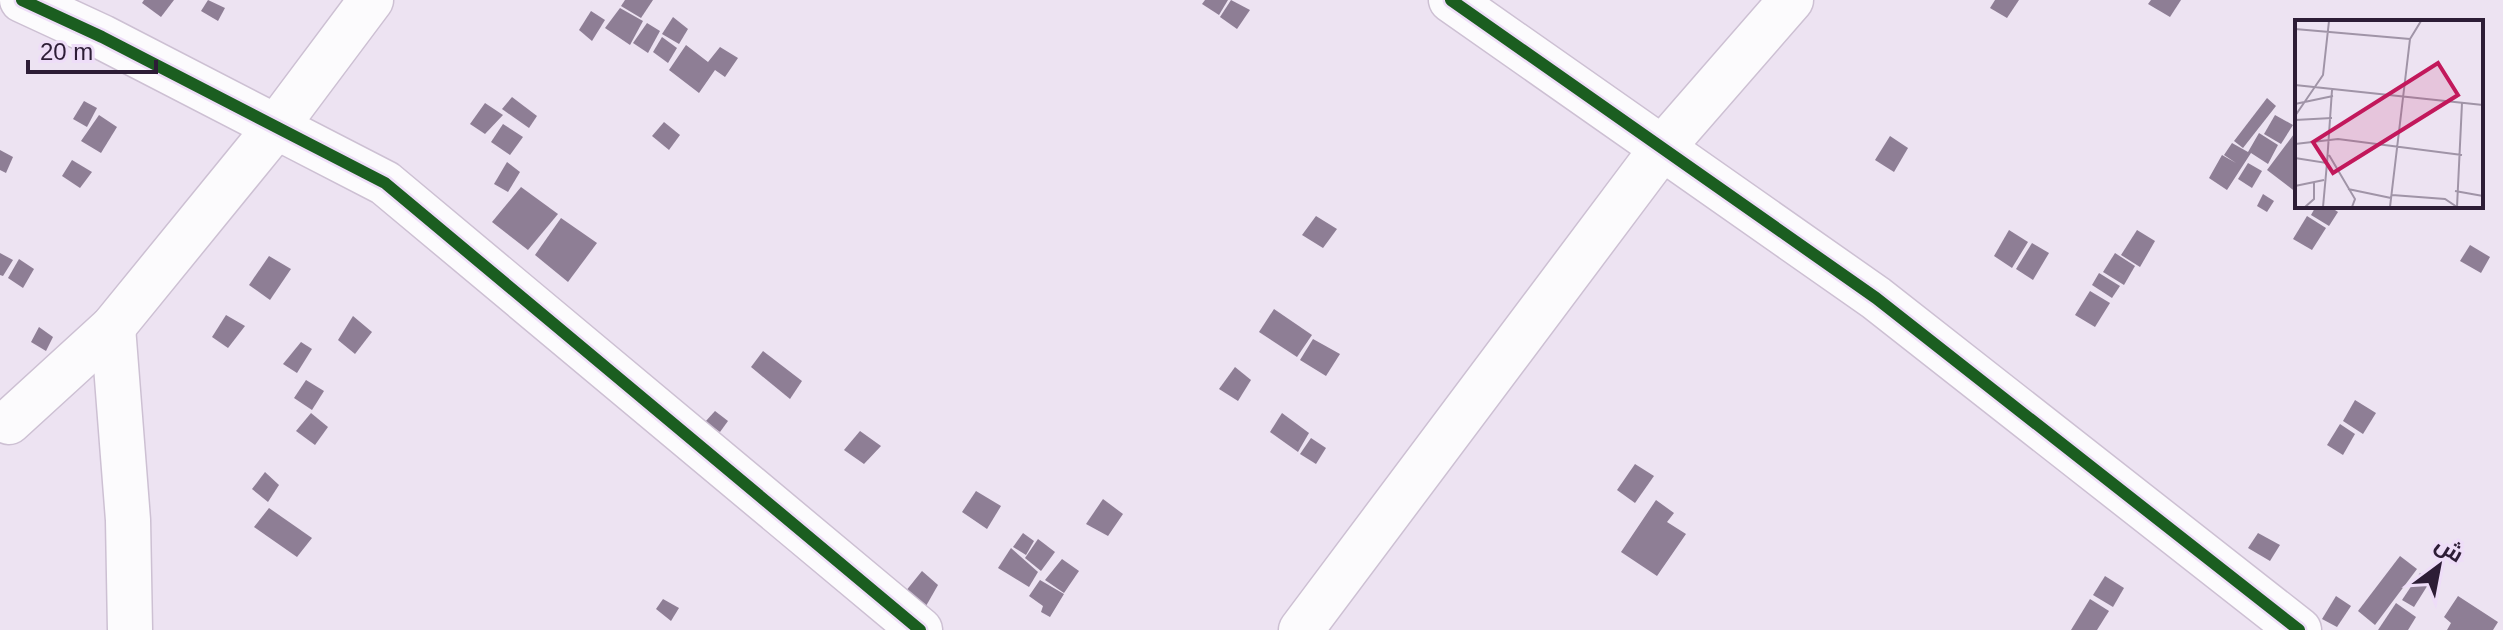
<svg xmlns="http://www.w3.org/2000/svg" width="2503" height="630" font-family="Helvetica,Cairo,sans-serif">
<rect width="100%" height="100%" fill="#ede3f2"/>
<g fill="#8e7e95">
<polygon points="144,0 174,0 161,17 142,3"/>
<polygon points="208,0 225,8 218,21 201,11"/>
<polygon points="625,0 653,0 641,18 621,6"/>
<polygon points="1205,0 1228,0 1219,15 1202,4"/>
<polygon points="1231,0 1250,10 1237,29 1220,17"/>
<polygon points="1995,0 2019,0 2007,18 1990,8"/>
<polygon points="2151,0 2181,0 2170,17 2148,4"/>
<polygon points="620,8 643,21 630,45 605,28"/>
<polygon points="591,11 605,20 592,41 579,30"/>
<polygon points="673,17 688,29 679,44 662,34"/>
<polygon points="647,23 660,31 648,53 633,43"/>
<polygon points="662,37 677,48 668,63 653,52"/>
<polygon points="686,45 708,62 720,47 738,58 725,77 715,70 699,93 669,70"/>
<polygon points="512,97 537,116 529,128 502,109"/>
<polygon points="2267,98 2276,106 2243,148 2234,141"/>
<polygon points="84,101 97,108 87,127 73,119"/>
<polygon points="485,103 503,115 485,134 470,124"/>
<polygon points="99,115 117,127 101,153 81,141"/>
<polygon points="2275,115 2293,125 2281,144 2264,134"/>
<polygon points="664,122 680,135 669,150 652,136"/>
<polygon points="503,124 523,137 510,155 491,142"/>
<polygon points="2297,130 2297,193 2267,170"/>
<polygon points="2259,133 2278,145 2268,164 2251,153 2227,190 2209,178 2222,155 2236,163 2224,155 2232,143 2248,152"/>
<polygon points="1890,136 1908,148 1894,172 1875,160"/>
<polygon points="0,150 13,157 6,173 0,170"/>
<polygon points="72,160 92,172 80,188 62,176"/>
<polygon points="507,162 520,172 508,192 494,184"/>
<polygon points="2248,163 2262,171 2252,188 2238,179"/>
<polygon points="521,187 558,214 528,250 492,222"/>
<polygon points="2263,194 2274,201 2267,212 2257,206"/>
<polygon points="2316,206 2329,206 2338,212 2329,226 2311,215"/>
<polygon points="1316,216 1337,229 1323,248 1302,235"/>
<polygon points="2307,216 2326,228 2312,250 2293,239"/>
<polygon points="561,218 597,243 568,282 535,255"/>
<polygon points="2009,230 2028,242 2012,268 1994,256"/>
<polygon points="2137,230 2155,241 2140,267 2121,255"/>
<polygon points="2032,243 2049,253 2033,280 2016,269"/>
<polygon points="2470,245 2490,257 2481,273 2460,261"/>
<polygon points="0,253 13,260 3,276 0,275"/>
<polygon points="2115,253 2135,266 2124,285 2103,272"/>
<polygon points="269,256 291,269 270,300 249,285"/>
<polygon points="19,259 34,269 23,288 8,278"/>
<polygon points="2099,273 2120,286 2112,298 2092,285"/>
<polygon points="2090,291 2110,303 2095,327 2075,315"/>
<polygon points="1274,309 1312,335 1297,357 1259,332"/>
<polygon points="226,315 245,326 228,348 212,337"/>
<polygon points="353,316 372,332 355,354 338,340"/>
<polygon points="39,327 53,337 46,351 31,342"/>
<polygon points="1313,339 1340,354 1326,376 1300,360"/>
<polygon points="301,342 312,349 297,373 283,364"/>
<polygon points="763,351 802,381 790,399 751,367"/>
<polygon points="1235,367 1251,380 1238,401 1219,389"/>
<polygon points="306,380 324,391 312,410 294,398"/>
<polygon points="2355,400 2376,413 2363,434 2343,421"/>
<polygon points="715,411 728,421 720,432 705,422"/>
<polygon points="311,413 328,427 315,445 296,431"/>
<polygon points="1282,413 1309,433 1298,452 1270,432"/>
<polygon points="2340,424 2355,434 2343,455 2327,445"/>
<polygon points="860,431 881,446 864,464 844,450"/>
<polygon points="1311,438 1326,448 1316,464 1300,454"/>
<polygon points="1635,464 1654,476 1635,503 1617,490"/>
<polygon points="265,472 279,485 268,502 252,489"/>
<polygon points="976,491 1001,506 987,529 962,512"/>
<polygon points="1103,499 1123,514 1108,536 1086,524"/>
<polygon points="1656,500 1674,513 1667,522 1686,534 1657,576 1621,552"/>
<polygon points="269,508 312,538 297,557 254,527"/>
<polygon points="1023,533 1034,541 1026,555 1013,547"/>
<polygon points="2258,533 2280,545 2270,561 2248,548"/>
<polygon points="1038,539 1055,552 1041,571 1025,558"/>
<polygon points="1011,548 1038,572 1029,587 998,568"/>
<polygon points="2400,556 2417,569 2375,625 2358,611"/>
<polygon points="1062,559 1079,571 1064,593 1045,580"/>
<polygon points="922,571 938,585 926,606 905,592"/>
<polygon points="2420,573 2431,580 2414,607 2402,600"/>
<polygon points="2105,576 2124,588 2113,607 2093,595"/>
<polygon points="1040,580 1064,594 1050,617 1041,612 1043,606 1029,596"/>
<polygon points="2336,596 2351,606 2337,627 2322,619"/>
<polygon points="2458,596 2498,622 2493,630 2447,630 2451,623 2444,617"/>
<polygon points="663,599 679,608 671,621 656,609"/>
<polygon points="2090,599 2109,611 2097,630 2071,630"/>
<polygon points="2396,603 2416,617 2408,630 2378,630"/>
</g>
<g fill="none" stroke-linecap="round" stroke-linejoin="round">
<defs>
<g id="minor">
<polyline points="22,0 102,37 385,183 920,630"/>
<polyline points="1451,0 1876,298 2299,630"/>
<polyline points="113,327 128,520 130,630"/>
<polyline points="9,422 113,327 276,127 371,0"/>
<polyline points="1301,630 1663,147 1791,0"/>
</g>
</defs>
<use href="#minor" stroke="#cdc0d3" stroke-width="47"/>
<use href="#minor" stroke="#fcfbfd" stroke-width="44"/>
<defs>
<g id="cycleway">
<polyline points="22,0 102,37 385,183 920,630"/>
<polyline points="1451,0 1876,298 2299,630"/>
</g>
</defs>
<use href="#cycleway" stroke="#eeddf8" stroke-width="17"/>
<use href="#cycleway" stroke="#1b5e20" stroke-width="12"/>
</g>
<g transform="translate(2295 20)">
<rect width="188" height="188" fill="#ede3f2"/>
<path fill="none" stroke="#a094a7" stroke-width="2" d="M0 9 115 19M0 65 188 85M0 84 38 76M0 96 28 55 34 1M0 100 37 98M0 124 43 119 167 135M34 135 60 179 57 187M0 138 32 143 28 187M32 143 37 70M0 166 29 160M53 169 96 178M160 171 188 176M97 175 150 179 162 187M10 187 19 179V163M95 187 115 19 126 1M162 187 167 83"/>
<path fill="#c2185b" fill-opacity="0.15" stroke="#c2185b" stroke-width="4" d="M143 43 163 75 38 153 18 122Z"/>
<rect width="188" height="188" fill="none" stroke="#2d1d36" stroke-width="4"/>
</g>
<g transform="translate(2439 566) rotate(32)" stroke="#eeddf8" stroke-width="6" paint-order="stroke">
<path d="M0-6L14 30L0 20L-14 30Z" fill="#2d1d36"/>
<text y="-12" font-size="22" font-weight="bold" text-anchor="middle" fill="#2d1d36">ش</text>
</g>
<path d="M28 60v12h128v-12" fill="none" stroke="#2d1d36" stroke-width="4"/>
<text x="40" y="60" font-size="24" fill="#2d1d36" stroke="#eeddf8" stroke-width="6" paint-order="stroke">20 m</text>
</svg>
